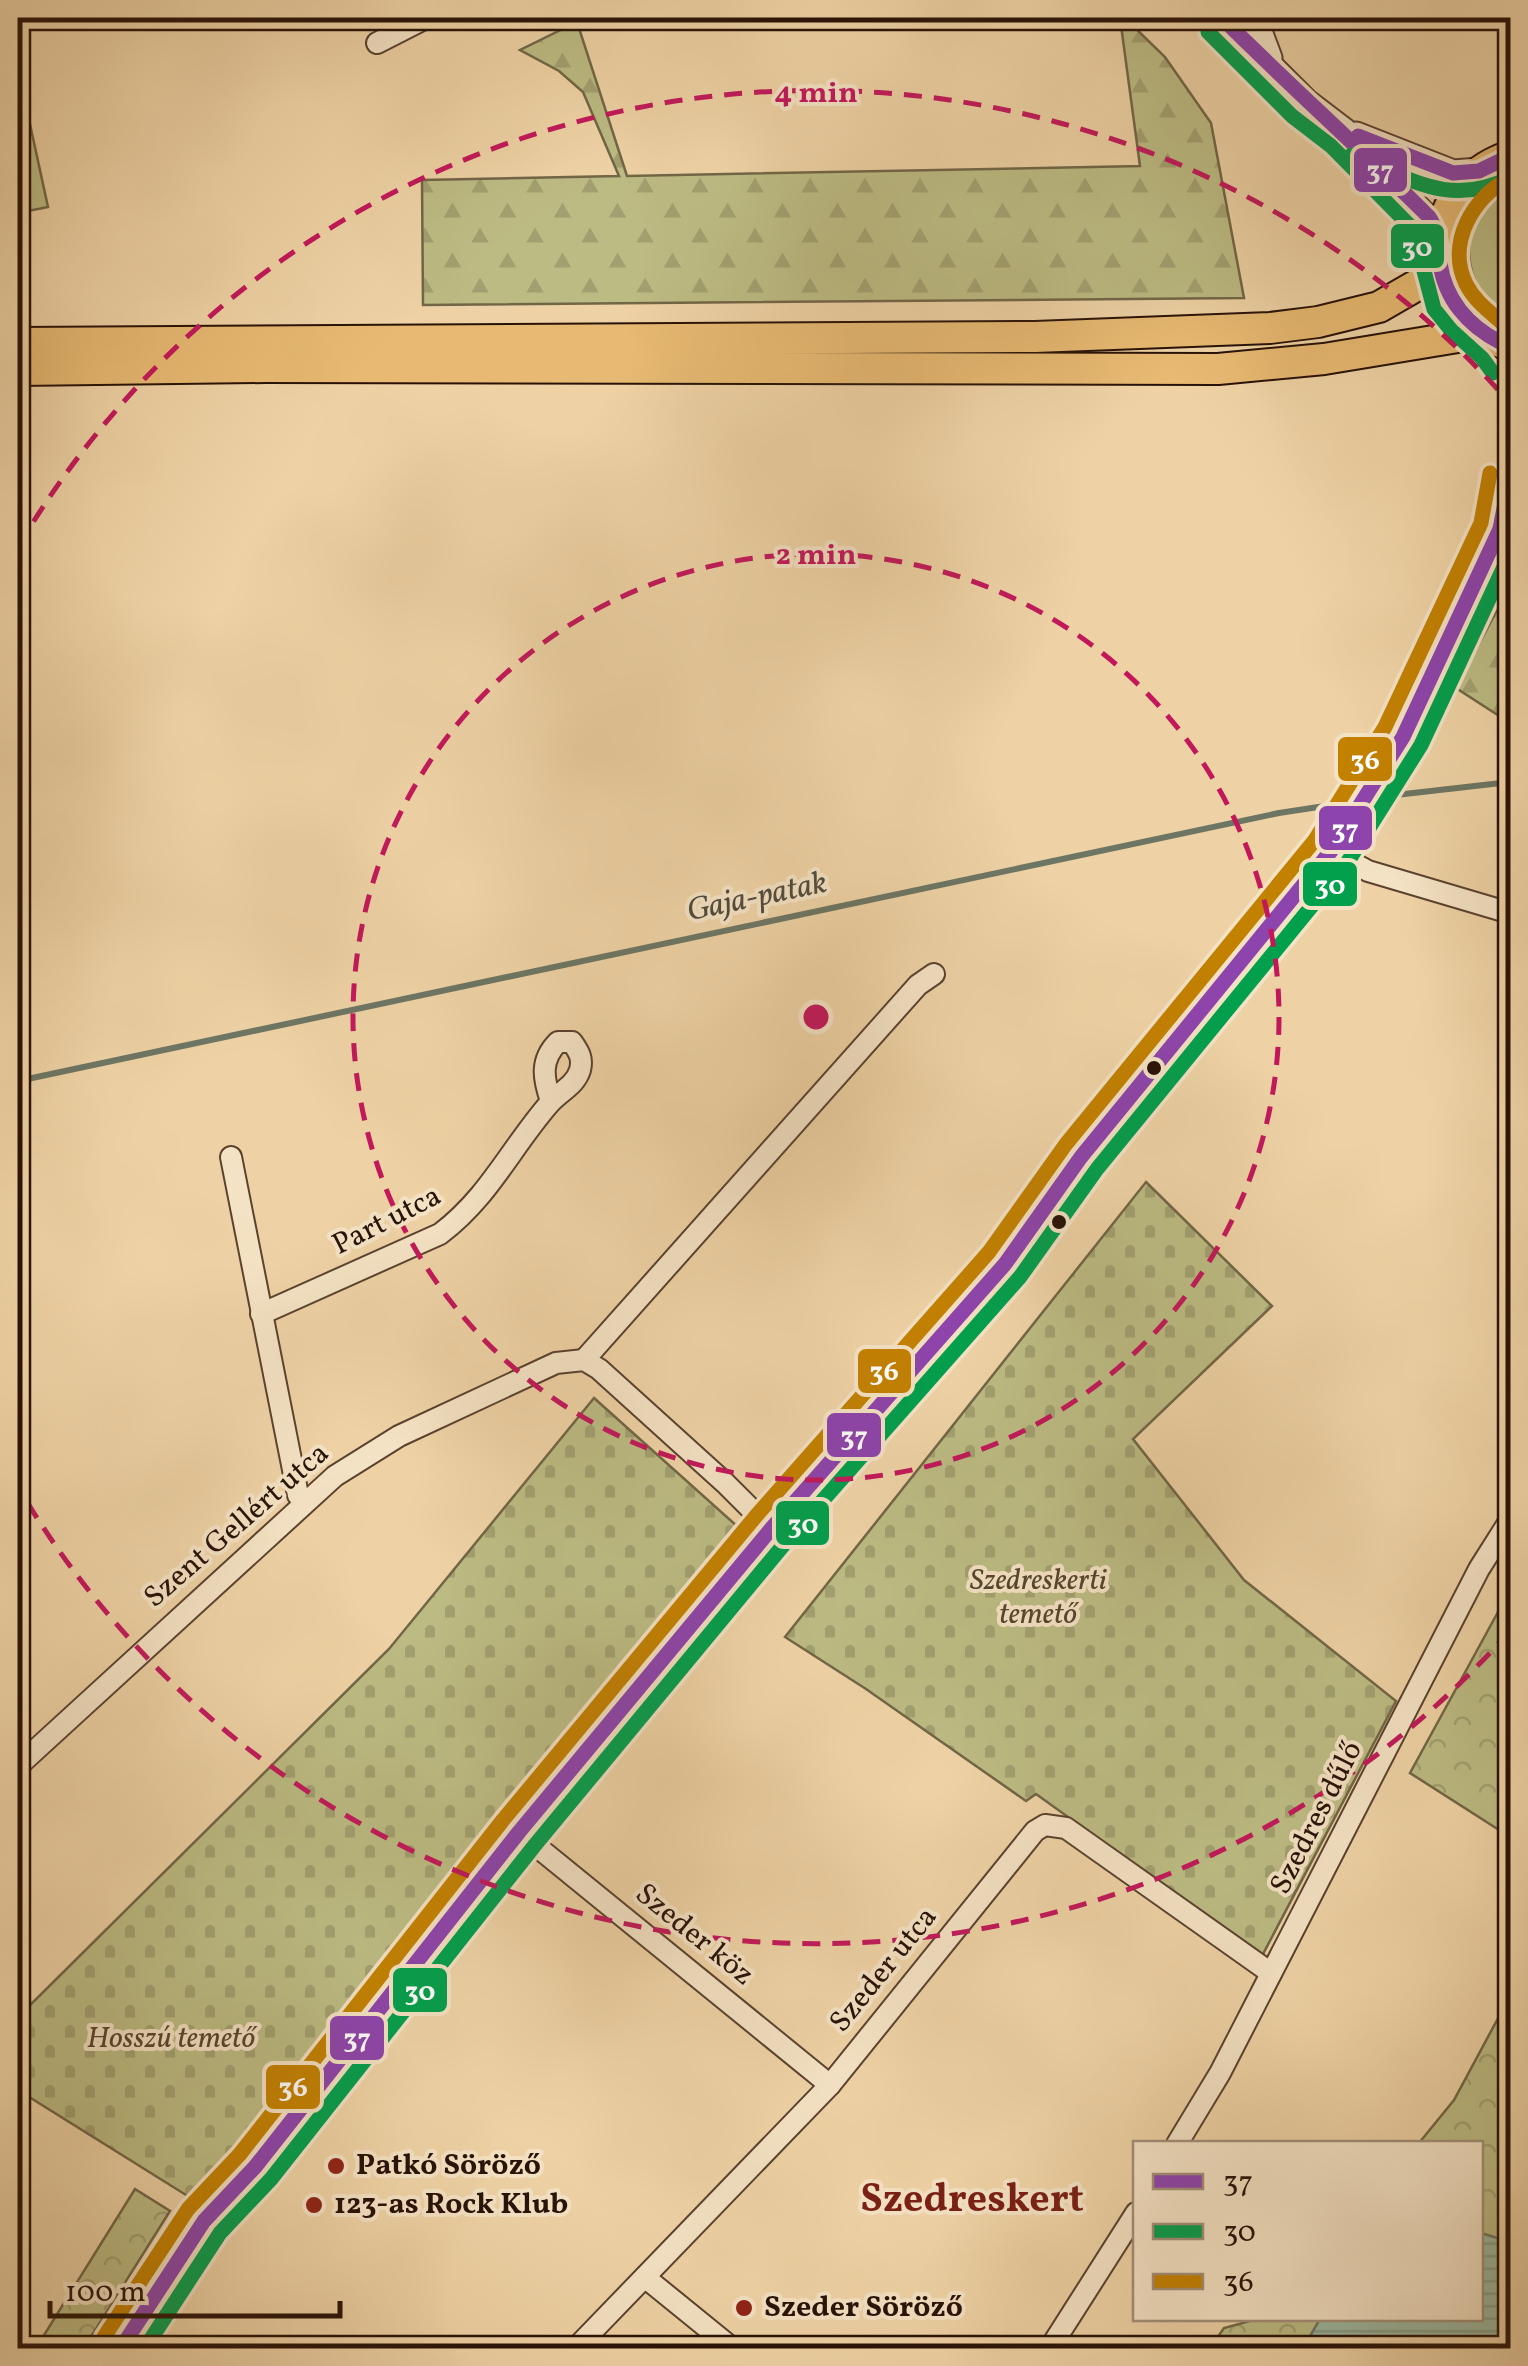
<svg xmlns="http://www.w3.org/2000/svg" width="1528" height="2366" font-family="Vollkorn,serif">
<defs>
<pattern id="forest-firs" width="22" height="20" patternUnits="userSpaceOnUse" patternTransform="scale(2.5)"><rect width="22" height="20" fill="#bcbb83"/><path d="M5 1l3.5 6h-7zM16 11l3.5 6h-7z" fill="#a2a070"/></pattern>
<pattern id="cemetery-stones" width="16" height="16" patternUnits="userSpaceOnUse" patternTransform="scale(2.5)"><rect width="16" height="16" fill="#bcbb83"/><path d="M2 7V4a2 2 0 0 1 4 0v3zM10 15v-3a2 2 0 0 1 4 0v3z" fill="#a2a070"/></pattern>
<pattern id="park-crowns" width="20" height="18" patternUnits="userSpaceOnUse" patternTransform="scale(2.5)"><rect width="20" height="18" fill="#bcbb83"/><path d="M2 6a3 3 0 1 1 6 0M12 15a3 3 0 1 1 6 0" fill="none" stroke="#a2a070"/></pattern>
<pattern id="water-rules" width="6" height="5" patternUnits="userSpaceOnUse" patternTransform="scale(2.5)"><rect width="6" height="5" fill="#9bb8a1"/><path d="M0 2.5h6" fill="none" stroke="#869d89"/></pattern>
</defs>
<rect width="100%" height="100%" fill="#eed2a5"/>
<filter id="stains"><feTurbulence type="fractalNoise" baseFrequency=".002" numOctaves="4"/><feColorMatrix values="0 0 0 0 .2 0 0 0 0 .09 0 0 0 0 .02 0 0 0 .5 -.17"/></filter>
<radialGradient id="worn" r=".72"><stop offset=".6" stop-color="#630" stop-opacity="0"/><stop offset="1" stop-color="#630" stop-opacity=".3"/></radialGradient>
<g fill="#bcbb83" stroke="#726646" stroke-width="2.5">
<polygon points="18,69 48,207 18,213"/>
<path d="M1510 185V322C1458 289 1453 216 1510 185Z"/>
</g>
<g fill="url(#forest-firs)" stroke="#726646" stroke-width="2.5">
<polygon points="1120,18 1125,18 1165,57 1211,123 1244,298 423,305 422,180 619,176 583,92 559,71 520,50 577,22 627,176 1140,166"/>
<polygon points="1510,585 1510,723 1456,688"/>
</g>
<g fill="url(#cemetery-stones)" stroke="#726646" stroke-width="2.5">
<polygon points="1146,1182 1272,1306 1133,1439 1244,1580 1396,1701 1262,1956 1036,1794 1026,1801 866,1689 785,1637"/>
<polygon points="594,1398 748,1536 288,2095 194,2200 18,2090 18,2017 389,1649"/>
</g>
<g fill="url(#park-crowns)" stroke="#726646" stroke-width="2.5">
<polygon points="1510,1590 1510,1837 1410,1773"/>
<polygon points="1510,1996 1510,2348 1210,2348 1224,2328 1257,2319 1480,2318 1480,2144 1419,2143 1454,2100"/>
<polygon points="135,2189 170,2211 84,2348 36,2348"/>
</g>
<polygon fill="url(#water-rules)" stroke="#6d7664" stroke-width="2.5" points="1481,2233 1510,2242 1510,2348 1303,2348 1320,2319 1480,2318"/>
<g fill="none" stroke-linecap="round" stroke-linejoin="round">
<g stroke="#6d7664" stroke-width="6">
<polyline points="1378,797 1510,782"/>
<polyline points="18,1081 1279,813 1351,802"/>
</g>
<defs>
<g id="minor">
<polyline points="377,43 426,18"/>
<polyline points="1331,851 1368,871 1510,913"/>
<polyline points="231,1157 298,1495 306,1500"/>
<path d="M261 1314 440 1234C489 1197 510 1149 549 1104 559 1092 575 1086 580 1070 583 1058 579 1052 572 1042H558C540 1060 543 1078 551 1101"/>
<polyline points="584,1360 918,985 934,974"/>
<polyline points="18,1766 335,1476 399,1436 556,1363 584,1360 599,1369 725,1483 771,1529"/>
<polyline points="519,1832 830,2085"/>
<polyline points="1177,2144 1220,2073 1479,1569 1510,1520"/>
<polyline points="647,2279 732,2348"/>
<polyline points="576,2348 830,2085 1035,1831 1045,1825 1066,1828 1271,1973"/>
<polyline points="1050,2348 1136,2213"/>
</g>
<g id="tertiary">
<polyline points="1222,18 1306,102 1344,131 1441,233"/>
<polyline points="1254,18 1269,58"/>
<polyline points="1356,135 1453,173 1479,171"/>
</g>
<polyline id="secondary" points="121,2348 204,2221 255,2167 519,1832 771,1529 1005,1264 1081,1157 1277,921 1331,851 1403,737 1510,502"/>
<g id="primary">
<path d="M1510 156C1415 189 1418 312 1510 346"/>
<polyline points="18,343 1035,337 1270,328 1318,322 1379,307 1424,281 1441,266"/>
<polyline points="18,370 265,367 1218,369 1324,359 1482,333"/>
</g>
</defs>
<use href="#minor" stroke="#5a422f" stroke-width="24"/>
<use href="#tertiary" stroke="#5a422f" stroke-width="29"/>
<use href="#secondary" stroke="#281208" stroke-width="31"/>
<use href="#primary" stroke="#281208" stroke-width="34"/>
<use href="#minor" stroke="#f4e2c4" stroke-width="20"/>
<use href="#tertiary" stroke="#f4e2c4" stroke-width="25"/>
<use href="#secondary" stroke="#f4e2c4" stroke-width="28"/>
<use href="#primary" stroke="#e7b972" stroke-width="30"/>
<defs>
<g id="bus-1">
<path d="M1222 18C1290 86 1361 149 1429 217 1439 232 1438 246 1440 263 1445 299 1468 326 1500 342"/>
<polyline points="1358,136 1453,173 1479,171 1510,156"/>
<polyline points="121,2348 204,2221 255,2167 519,1832 771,1529 1005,1264 1081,1157 1331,851 1403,737 1500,529 1510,477"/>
</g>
<g id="bus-2">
<polyline points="1208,32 1292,116 1331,146 1413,229 1434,309 1451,330 1482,358 1493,373"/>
<path d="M1351 155C1410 178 1448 208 1510 178"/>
<polyline points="145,2348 220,2233 271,2179 535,1845 786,1542 1020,1277 1097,1169 1347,863 1421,745 1510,554"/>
</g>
<g id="bus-3">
<path d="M1510 178C1473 197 1446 243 1466 284 1476 304 1495 315 1510 330"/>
<polyline points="104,2337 188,2209 240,2154 503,1820 756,1516 989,1252 1066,1144 1315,840 1385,727 1481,523 1490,473"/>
</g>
</defs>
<use href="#bus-1" stroke="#f4e2c4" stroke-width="22"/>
<use href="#bus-2" stroke="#f4e2c4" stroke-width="22"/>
<use href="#bus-3" stroke="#f4e2c4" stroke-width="22"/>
<use href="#bus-1" stroke="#8e44ad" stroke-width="15"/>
<use href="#bus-2" stroke="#029f4d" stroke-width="15"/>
<use href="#bus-3" stroke="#c38102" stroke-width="15"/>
</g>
<g fill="none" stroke="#c2185b" stroke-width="5" stroke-dasharray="18 12">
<circle cx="816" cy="1017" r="463"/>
<path d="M1510 1631A926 926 0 0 1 18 1487M18 547A926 926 0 0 1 1510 403"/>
</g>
<g fill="#281208" stroke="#f4e2c4" stroke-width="4">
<circle cx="1154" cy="1068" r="9"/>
<circle cx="1059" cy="1222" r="9"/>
</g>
<g fill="#8f2418" stroke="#f4e2c4" stroke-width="4">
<circle cx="336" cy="2166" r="10"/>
<circle cx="314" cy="2205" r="10"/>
<circle cx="744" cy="2308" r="10"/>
</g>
<g text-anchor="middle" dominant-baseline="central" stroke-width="8" stroke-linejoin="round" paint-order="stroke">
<g font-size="30" fill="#281208" stroke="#f4e2c4">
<text transform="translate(387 1221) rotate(-27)">Part utca</text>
<text transform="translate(237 1526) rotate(-41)">Szent Gellért utca</text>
<text transform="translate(1317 1818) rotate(-63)">Szedres dűlő</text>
<text transform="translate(694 1935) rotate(39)">Szeder köz</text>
<text transform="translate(884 1970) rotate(-51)">Szeder utca</text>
</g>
<g font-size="30" font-style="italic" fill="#54452d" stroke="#f4e2c4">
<text x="1038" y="1581">Szedreskerti<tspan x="1038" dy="34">temető</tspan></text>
<text x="171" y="2039">Hosszú temető</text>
</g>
<g font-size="30" font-weight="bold" fill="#281208" stroke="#f4e2c4" text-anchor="start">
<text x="356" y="2166">Patkó Söröző</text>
<text x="334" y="2205">123-as Rock Klub</text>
<text x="764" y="2308">Szeder Söröző</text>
</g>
<g font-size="32" font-style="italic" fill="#504c3e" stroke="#f4e2c4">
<text transform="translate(757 898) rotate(-12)">Gaja-patak</text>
</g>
<g font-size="40" font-weight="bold" fill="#7a1f14" stroke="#f4e2c4">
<text x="972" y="2201">Szedreskert</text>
</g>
</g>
<circle cx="816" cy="1017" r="15" fill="#c2185b" stroke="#f4e2c4" stroke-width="5"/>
<g font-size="30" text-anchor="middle" font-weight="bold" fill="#c2185b" stroke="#f4e2c4" stroke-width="8" stroke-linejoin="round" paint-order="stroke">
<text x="816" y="102">4 min</text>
<text x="816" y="564">2 min</text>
</g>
<g stroke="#f4e2c4" stroke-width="4">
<rect x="1352" y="146" width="57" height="48" rx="10" fill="#8e44ad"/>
<rect x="1389" y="222" width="57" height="48" rx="10" fill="#029f4d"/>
<rect x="1336" y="735" width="58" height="48" rx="10" fill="#c38102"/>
<rect x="1317" y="804" width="57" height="48" rx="10" fill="#8e44ad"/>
<rect x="1301" y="860" width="58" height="48" rx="10" fill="#029f4d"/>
<rect x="856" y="1347" width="57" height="48" rx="10" fill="#c38102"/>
<rect x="825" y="1411" width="58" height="48" rx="10" fill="#8e44ad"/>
<rect x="774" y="1499" width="57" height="48" rx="10" fill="#029f4d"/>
<rect x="391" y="1966" width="58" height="48" rx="10" fill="#029f4d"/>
<rect x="328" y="2014" width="58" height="48" rx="10" fill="#8e44ad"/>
<rect x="264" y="2063" width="58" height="48" rx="10" fill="#c38102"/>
</g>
<g font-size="28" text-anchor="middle" font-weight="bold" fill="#fff">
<text x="1380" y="179">37</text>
<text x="1417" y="256">30</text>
<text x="1365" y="769">36</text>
<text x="1345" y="838">37</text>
<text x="1330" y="894">30</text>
<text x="884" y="1380">36</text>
<text x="854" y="1445">37</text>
<text x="803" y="1533">30</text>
<text x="420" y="2000">30</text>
<text x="357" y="2047">37</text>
<text x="293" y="2096">36</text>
</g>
<rect width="1528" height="2366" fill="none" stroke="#eed2a5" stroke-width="60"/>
<rect x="20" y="20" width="1488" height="2326" fill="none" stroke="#281208" stroke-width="5"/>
<rect x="30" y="30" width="1468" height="2306" fill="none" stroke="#281208" stroke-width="2.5"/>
<rect x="1133" y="2141" width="350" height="180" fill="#f4e2c4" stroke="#a28f79" stroke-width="2.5"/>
<rect x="1153" y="2174" width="50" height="15" fill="#8e44ad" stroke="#a28f79" stroke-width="2.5"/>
<text x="1223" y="2191" font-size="30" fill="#281208">37</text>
<rect x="1153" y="2224" width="50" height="15" fill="#029f4d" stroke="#a28f79" stroke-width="2.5"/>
<text x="1223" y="2241" font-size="30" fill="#281208">30</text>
<rect x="1153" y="2274" width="50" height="15" fill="#c38102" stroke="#a28f79" stroke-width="2.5"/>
<text x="1223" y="2291" font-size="30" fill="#281208">36</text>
<path d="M50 2301v15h290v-15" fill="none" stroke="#281208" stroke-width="5"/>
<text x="65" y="2301" font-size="30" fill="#281208" stroke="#f4e2c4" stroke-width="8" paint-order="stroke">100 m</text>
<rect width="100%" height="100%" filter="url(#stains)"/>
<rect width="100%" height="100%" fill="url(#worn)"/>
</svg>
